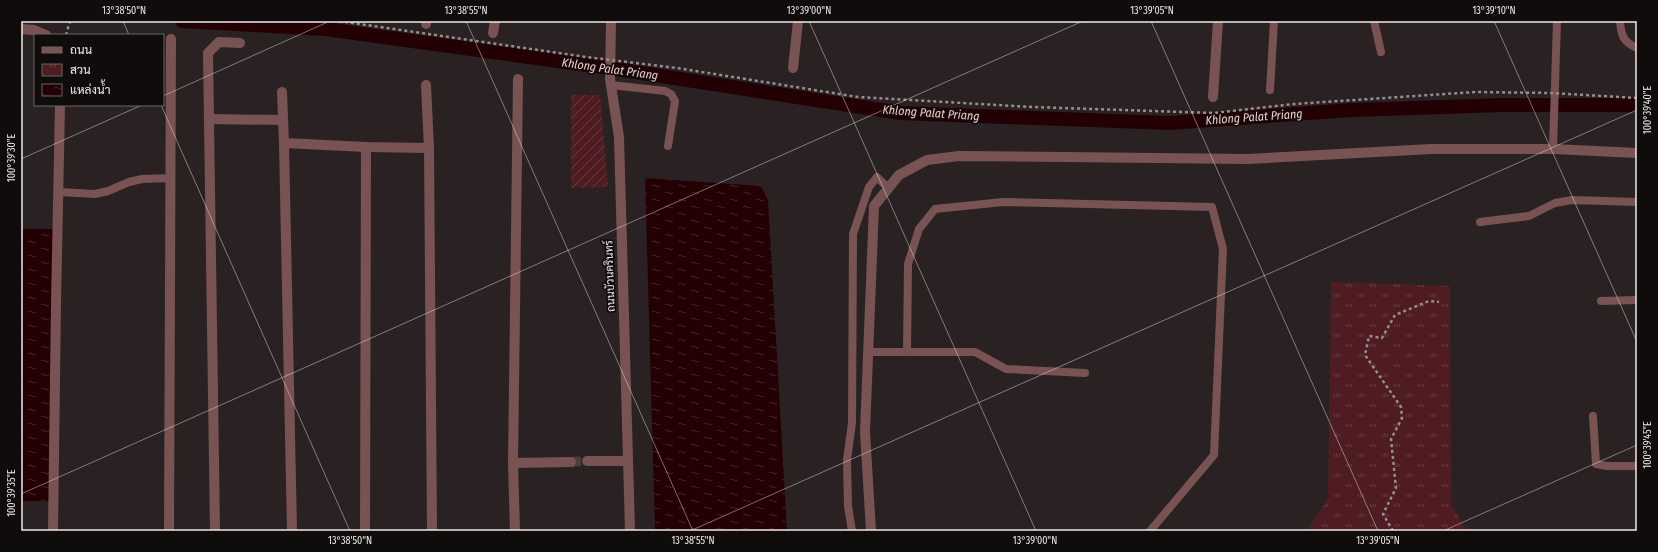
<svg xmlns="http://www.w3.org/2000/svg" width="1658" height="552" font-family="'Fira Sans Condensed',Sarabun,sans-serif">
<defs>
<pattern id="park-tufts" width="24" height="20" patternUnits="userSpaceOnUse"><rect width="24" height="20" fill="#4f1d21"/><path d="M3 7l-1-3M5 7V3M7 7l1-3M15 17l-1-3M17 17v-4M19 17l1-3" fill="none" stroke="#693e41"/></pattern>
<pattern id="garden-furrows" width="10" height="10" patternUnits="userSpaceOnUse"><rect width="10" height="10" fill="#4f1d21"/><path d="M-1 1l2-2M0 10L10 0M9 11l2-2" fill="none" stroke="#693e41"/></pattern>
<pattern id="water-ripples" width="26" height="14" patternUnits="userSpaceOnUse"><rect width="26" height="14" fill="#230003"/><path d="M2 4q2-2 4 0t4 0M15 11q2-2 4 0t4 0" fill="none" stroke="#432528"/></pattern>
</defs>
<rect width="100%" height="100%" fill="#2a2222"/>
<polygon fill="url(#park-tufts)" points="1331,282 1450,286 1451,505 1467,531 1306,531 1328,499"/>
<polygon fill="url(#garden-furrows)" points="571,95 600,95 608,187 571,188"/>
<g fill="url(#water-ripples)">
<polygon points="645,178 761,186 768,200 787,531 655,531"/>
<rect x="21" y="229" width="33" height="272"/>
</g>
<g fill="none" stroke-linecap="round" stroke-linejoin="round">
<polyline stroke="#230003" stroke-width="14" points="182,21 325,29 616,69 900,113 1169,123 1352,110 1504,105 1637,105"/>
<polyline stroke="#474040" stroke-width="10" stroke-dasharray="10 5" stroke-linecap="butt" points="571,462 587,461"/>
<g stroke="#968f8f" stroke-width="2.5" stroke-dasharray="3 3" stroke-linecap="butt">
<polyline points="66,35 70,21"/>
<polyline points="1393,531 1383,514 1396,488 1391,439 1402,418 1401,407 1365,355 1369,336 1382,338 1395,315 1429,301 1439,302"/>
</g>
<g stroke="#795353" stroke-width="8">
<polyline points="1374,21 1381,52"/>
<path d="M1620 21C1621 35 1623 42 1637 48"/>
<polyline points="611,85 665,91 671,94 675,101 668,146"/>
<polyline points="1270,90 1274,21"/>
<polyline points="1553,149 1557,21"/>
<polyline points="59,192 95,194 108,191 129,182 142,179 170,178"/>
<polyline points="1480,222 1529,216 1555,203 1572,200 1637,202"/>
<polyline points="1601,301 1637,300"/>
<polyline points="868,352 975,352 1006,369 1085,373"/>
<polyline points="907,352 908,264 919,229 935,209 1003,202 1212,207 1223,249 1214,455 1150,531"/>
<polyline points="1593,416 1596,464 1607,466 1637,466"/>
<polyline points="852,531 848,506 847,460 852,423 853,234 869,187 877,177 888,188"/>
</g>
<g stroke="#795353" stroke-width="10">
<polyline points="426,24 426,21"/>
<polyline points="21,29 34,30 46,35"/>
<polyline points="493,33 495,21"/>
<polyline points="793,68 798,21"/>
<polyline points="426,85 429,148 432,531"/>
<polyline points="282,92 284,143 292,531"/>
<polyline points="1213,97 1218,21"/>
<polyline points="209,119 283,120"/>
<polyline points="284,143 366,147 429,148"/>
<polyline points="587,461 627,461"/>
<polyline points="513,463 571,462"/>
<polyline points="53,531 56,304 60,105"/>
<polyline points="169,531 171,39"/>
<polyline points="215,531 208,53 219,42 240,43"/>
<polyline points="365,531 366,147"/>
<polyline points="515,531 513,463 518,79"/>
<polyline points="871,531 865,432 874,206 899,175 927,160 959,156 1248,159 1431,149 1553,149 1637,153"/>
</g>
<polyline stroke="#795353" stroke-width="10" points="611,21 610,79 619,137 630,531"/>
<polyline stroke="#968f8f" stroke-width="2.5" stroke-dasharray="3 3" stroke-linecap="butt" points="339,21 586,57 677,68 858,97 1032,107 1214,113 1294,104 1475,92 1551,93 1637,98"/>
</g>
<path fill="none" stroke="#eee8e8" stroke-width="1" stroke-opacity="0.45" d="M123 21 129 35M466 21 693 531M809 21 1036 531M1151 21 1378 531M1494 21 1637 342M163 96 330 21M161 105 350 531M21 159 142 105M21 494 1083 21M690 531 1637 110M1443 531 1637 445"/>
<g text-anchor="middle" dominant-baseline="central" stroke-width="3.5" stroke-linejoin="round" paint-order="stroke">
<g font-size="11" fill="#eee8e8" stroke="#100c0c">
<text transform="translate(610 276) rotate(-92)">ถนนบัวนครินทร์</text>
</g>
<g font-size="12" font-style="italic" fill="#fac7c7" stroke="#100c0c">
<text transform="translate(610 69) rotate(8)">Khlong Palat Priang</text>
<text transform="translate(931 113) rotate(4)">Khlong Palat Priang</text>
<text transform="translate(1254 117) rotate(-4)">Khlong Palat Priang</text>
</g>
</g>
<rect width="1658" height="552" fill="none" stroke="#100c0c" stroke-width="44"/>
<rect x="34" y="34" width="130" height="72" fill="#100c0c" stroke="#696464"/>
<rect x="42" y="47" width="20" height="6" fill="#795353" stroke="#696464"/>
<text x="70" y="54" font-size="12" fill="#eee8e8">ถนน</text>
<rect x="42" y="64" width="20" height="12" fill="url(#park-tufts)" stroke="#696464"/>
<text x="70" y="74" font-size="12" fill="#eee8e8">สวน</text>
<rect x="42" y="84" width="20" height="12" fill="url(#water-ripples)" stroke="#696464"/>
<text x="70" y="94" font-size="12" fill="#eee8e8">แหล่งน้ำ</text>
<rect x="22" y="22" width="1614" height="508" fill="none" stroke="#eee8e8" stroke-width="1.5"/>
<g font-size="10" text-anchor="middle" fill="#eee8e8">
<text x="124" y="14">13°38'50"N</text>
<text x="466" y="14">13°38'55"N</text>
<text x="809" y="14">13°39'00"N</text>
<text x="1152" y="14">13°39'05"N</text>
<text x="1494" y="14">13°39'10"N</text>
<text transform="translate(1647 110) rotate(-90)" y="4">100°39'40"E</text>
<text transform="translate(11 158) rotate(-90)" y="4">100°39'30"E</text>
<text transform="translate(1647 445) rotate(-90)" y="4">100°39'45"E</text>
<text transform="translate(11 493) rotate(-90)" y="4">100°39'35"E</text>
<text x="350" y="544">13°38'50"N</text>
<text x="693" y="544">13°38'55"N</text>
<text x="1035" y="544">13°39'00"N</text>
<text x="1378" y="544">13°39'05"N</text>
</g>
</svg>
